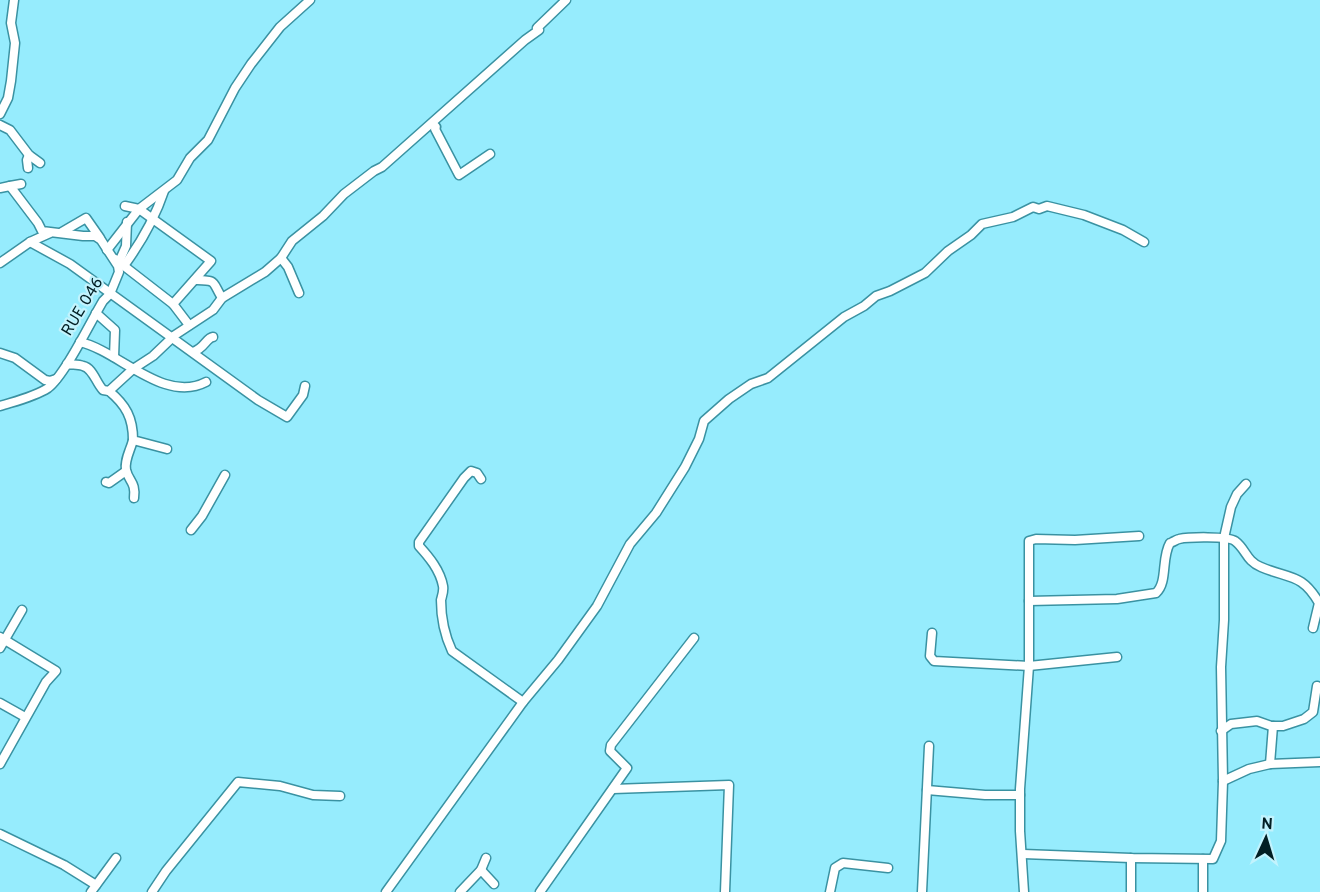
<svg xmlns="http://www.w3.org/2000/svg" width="1320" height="892" font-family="Overpass,sans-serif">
<rect width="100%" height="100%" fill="#96ecfd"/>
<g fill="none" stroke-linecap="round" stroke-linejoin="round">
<defs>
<g id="minor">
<polyline points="0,114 8,98 11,81 15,43 11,23 14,0"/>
<polyline points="433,124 436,127 435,129 459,175 490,154"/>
<polyline points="0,125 10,130 29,155 40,163"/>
<polyline points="28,168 27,160 29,155"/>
<polyline points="0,188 10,186"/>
<polyline points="125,206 139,209 177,180 190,158 208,140 235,88 251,64 280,27 310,0"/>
<polyline points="62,232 86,218 100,238"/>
<polyline points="30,242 70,264 258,400 287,417 303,395 305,386"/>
<polyline points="107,250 139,209 211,261 173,304 115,259"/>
<polyline points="281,258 288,267 299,293"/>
<polyline points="119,262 126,246 127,222"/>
<polyline points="0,263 30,242 50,233"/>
<path d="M122 264 126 263C141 242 156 215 164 191"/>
<path d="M195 280C218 281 211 280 222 298"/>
<polyline points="173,304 189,325"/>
<polyline points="96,313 115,330 114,357"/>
<path d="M80 342C119 351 164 404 206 382"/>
<path d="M193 352C205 348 206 338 213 337"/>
<polyline points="0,353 15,358 45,380 50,381 56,379"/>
<path d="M67 364C72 365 78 364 83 366 93 368 96 383 103 390L109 391C126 405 133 418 133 440L167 449"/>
<polyline points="109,391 133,369 153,356 175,335 213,310 222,298 265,272 281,258 292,241 323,216 344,194 374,171 382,167 525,40 539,30 537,28 566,0"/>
<path d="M0 406C16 401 34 397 48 388 65 375 91 321 103 301L110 294 119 272 118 266 101 240 95 236H83L42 231 38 223 10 186 21 184"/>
<path d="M133 440C131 449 124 460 126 470 129 482 136 482 134 498"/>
<path d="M481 479 477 473 471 471 464 478 419 542V546C429 557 440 570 443 586 444 591 442 596 441 600 441 618 445 636 452 651L523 702"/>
<polyline points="106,482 109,483 126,471"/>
<polyline points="191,530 202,516 225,475"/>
<path d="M1029 601 1117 599 1156 593C1168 582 1161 558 1170 543 1171 543 1178 539 1179 539 1188 537 1228 536 1235 541 1246 549 1246 561 1261 567 1289 579 1302 573 1319 603L1313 628"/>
<polyline points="932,633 930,656 934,661 1029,666 1117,657"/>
<polyline points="0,637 56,671 46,682 0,764"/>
<polyline points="0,648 22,610"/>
<polyline points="0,703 25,717"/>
<polyline points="1221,731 1231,724 1257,721 1271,726 1283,726 1304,719 1313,712 1317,686"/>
<polyline points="1270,764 1273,726"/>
<polyline points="1223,781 1249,769 1270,764 1320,762"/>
<polyline points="613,789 729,785 725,892"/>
<polyline points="927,790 985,795 1020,795"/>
<polyline points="0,834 64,865 96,885"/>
<polyline points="1023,854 1131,858 1213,859 1221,841 1223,781 1221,667 1224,620 1224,538 1231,507 1237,494 1246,484"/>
<polyline points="481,870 494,884"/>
<polyline points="91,892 116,858"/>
<polyline points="152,892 166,871 238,782 280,786 313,795 340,796"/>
<polyline points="386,892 523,702 558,660 597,606 630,544 656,513 685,467 699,439 704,421 729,399 751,384 768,378 844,317 864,306 876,296 890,291 925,273 948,251 971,235 982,224 1013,217 1033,207 1039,209 1047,206 1084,215 1123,230 1144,242"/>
<polyline points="460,892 481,870 486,858"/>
<polyline points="540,892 627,768 610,751 611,745 694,638"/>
<polyline points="830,892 835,868 843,863 888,868"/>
<polyline points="922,892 929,746"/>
<polyline points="1024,892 1020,831 1020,789 1029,666 1029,541 1036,539 1075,540 1139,536"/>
<polyline points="1131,892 1131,858"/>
<polyline points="1203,892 1203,859"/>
</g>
</defs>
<use href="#minor" stroke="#3a92a2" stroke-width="11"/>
<use href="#minor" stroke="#fff" stroke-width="8"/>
</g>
<g text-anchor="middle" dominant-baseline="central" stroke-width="4.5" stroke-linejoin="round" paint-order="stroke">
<g font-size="16" fill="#021e23" stroke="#c2f3fd">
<text transform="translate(83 307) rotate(-59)">RUE 046</text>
</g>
</g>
<g transform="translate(1266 838) rotate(4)" stroke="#c2f3fd" stroke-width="4.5" paint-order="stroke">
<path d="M0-4.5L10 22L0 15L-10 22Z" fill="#021e23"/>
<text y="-9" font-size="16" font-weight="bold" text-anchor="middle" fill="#021e23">N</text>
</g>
</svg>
